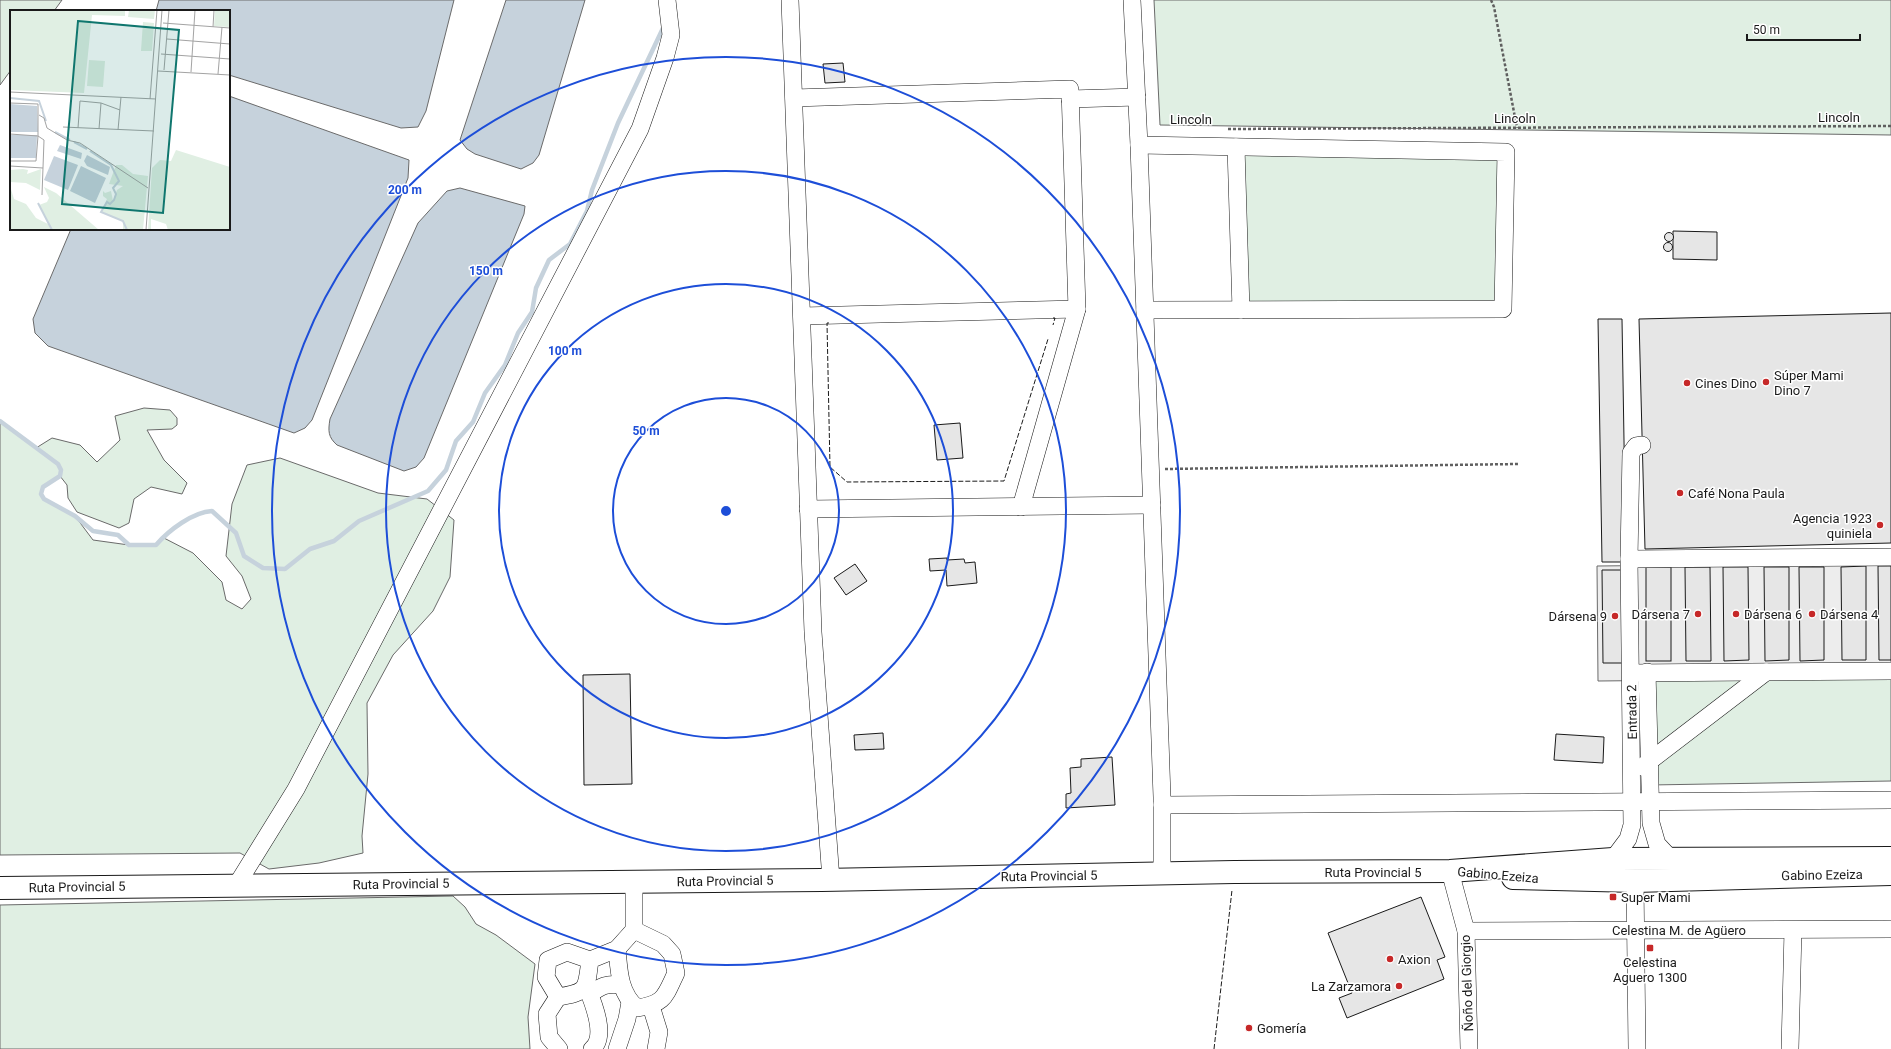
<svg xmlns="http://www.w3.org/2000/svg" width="1891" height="1049" font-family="Roboto,sans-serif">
<rect width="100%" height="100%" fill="#fff"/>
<g fill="#e0efe3" stroke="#6a6a6a">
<polygon points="0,0 62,0 54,11 11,11 11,70 0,85"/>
<polygon points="1154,0 1891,0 1891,135 1160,125"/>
<polygon points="1236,147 1506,152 1503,309 1241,310"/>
<polygon points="144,408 170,410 177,418 177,425 172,429 147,430 164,460 187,483 182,494 151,487 134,499 129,523 119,528 77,512 68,498 67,485 60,476 43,487 41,494 44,499 75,516 93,540 129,545 156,545 162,537 193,553 222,582 226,600 242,609 251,599 242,576 226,556 232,504 247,465 280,458 378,493 427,499 454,520 450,577 433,611 393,655 367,703 368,774 362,836 363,853 319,863 269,869 240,853 0,855 0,421 36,448 52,438 80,445 97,462 120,440 115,416"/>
<polygon points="1891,671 1891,781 1650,785 1647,672"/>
<polygon points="453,896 465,907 476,924 496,935 535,964 528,1017 530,1049 0,1049 0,905"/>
</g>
<polygon fill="#ededed" stroke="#6a6a6a" points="1891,563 1891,678 1598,681 1597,566"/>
<g fill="#c6d2dc" stroke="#6a6a6a">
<polygon points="159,0 454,0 426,111 418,127 401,128 229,75 229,11 156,11"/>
<polygon points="506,0 585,0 539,155 533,163 521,169 475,154 467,149 460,140"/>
<polygon points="229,96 409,160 408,178 312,420 305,428 294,433 48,346 35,333 33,319 71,229 229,229"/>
<path d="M460 188 525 206 524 214 424 458 416 467 404 471 337 445C328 437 328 431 330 419L418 223 447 191Z"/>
</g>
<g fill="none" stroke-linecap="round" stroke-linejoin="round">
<path stroke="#c6d2dc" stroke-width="4.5" d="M0 421 58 464 61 470 60 476 43 487 41 494 44 499 75 516 93 531 118 535 129 545H156C169 530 193 512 212 511L236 533 244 556 263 568 285 569 310 549 334 541 359 521 428 491 446 470 456 441 473 422 485 393 505 365 518 333 532 312 536 288 549 260 570 244 587 211 592 190 618 123 664 26"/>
</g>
<g fill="#e6e6e6" stroke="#1a1a1a">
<polygon points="843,63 845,82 825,83 823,64"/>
<polygon points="1673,231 1717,232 1717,260 1673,259"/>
<circle cx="1669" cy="237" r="4.5"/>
<circle cx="1668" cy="247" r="4.5"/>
<polygon points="1891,313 1891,543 1645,549 1639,319"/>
<polygon points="1598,319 1622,319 1626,562 1602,562"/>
<polygon points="960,423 963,458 937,460 934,425"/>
<polygon points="947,558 947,560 964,559 965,563 975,562 977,583 947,586 946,570 930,571 929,559"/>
<polygon points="855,564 867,581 846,595 834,578"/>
<polygon points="1866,566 1866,660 1842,660 1841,567"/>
<polygon points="1878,566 1891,566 1891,660 1879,660"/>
<rect x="1646" y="567" width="25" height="94"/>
<polygon points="1685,567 1710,567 1711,661 1686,661"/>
<polygon points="1723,567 1748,567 1749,660 1724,661"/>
<polygon points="1764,567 1789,567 1789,660 1765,661"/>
<polygon points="1799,567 1824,567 1824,660 1800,661"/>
<polygon points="1602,570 1627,570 1627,663 1603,663"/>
<polygon points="630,674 632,784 584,785 583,675"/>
<polygon points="883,733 884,749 855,750 854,735"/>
<polygon points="1556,734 1604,737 1603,763 1554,760"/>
<polygon points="1112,757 1115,805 1066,808 1066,794 1071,793 1070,768 1081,767 1081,759"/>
<polygon points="1421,897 1445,957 1437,960 1444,979 1347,1018 1339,998 1352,993 1328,933"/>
</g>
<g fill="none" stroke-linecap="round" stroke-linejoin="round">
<defs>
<g id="minor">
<polyline points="790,0 813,632 831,880"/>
<polyline points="1132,0 1139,145 1162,797 1162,874"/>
<polyline points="794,98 1070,89 1077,309 1021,507"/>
<polyline points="1070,99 1137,97"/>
<polyline points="1139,145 1506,152 1503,309 1145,310"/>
<polyline points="1236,147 1241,310"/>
<polyline points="802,316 1077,309"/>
<polyline points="808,509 1152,505"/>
<polyline points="1629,559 1891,557"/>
<polyline points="1647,672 1651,823 1657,844 1672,860"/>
<polyline points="1631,673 1891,671"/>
<polyline points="1642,767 1766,672"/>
<polyline points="1162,805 1891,800"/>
<polyline points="1613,859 1628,839 1632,825 1629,559 1631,453 1636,446 1642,445"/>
<polyline points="1450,871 1466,931 1469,1049"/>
<polyline points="1635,881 1637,1049"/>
<polyline points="236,886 296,789 640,129 665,58 671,35 667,0"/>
<polyline points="1466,931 1891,929"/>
<path d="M617 949C619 970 619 993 637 1008 665 1004 665 996 676 973L672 954 663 944 634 930"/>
<path d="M590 960C586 989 589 992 558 997L546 977 548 960 567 952 590 960 617 949 634 930V882"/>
<path d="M586 985C592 1000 608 1036 592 1049"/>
<path d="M590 994C601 986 607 983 621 985"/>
<polyline points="558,997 547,1014 549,1037 559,1049"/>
<polyline points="651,1006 659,1032 656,1049"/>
<polyline points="617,1049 627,1019 630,1002"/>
<polyline points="1790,1049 1793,930"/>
</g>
<g id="major">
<polyline points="1513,878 1635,881 1891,874"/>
<polyline points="0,888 822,880 1234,872 1450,871 1613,859 1891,858"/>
</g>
</defs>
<use href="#minor" stroke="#1a1a1a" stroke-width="18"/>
<use href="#major" stroke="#1a1a1a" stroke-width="24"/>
<g stroke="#5f5f5f" stroke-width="2.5" stroke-dasharray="3 2" stroke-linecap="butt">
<polyline points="1491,0 1494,7 1517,128"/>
<polyline points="1228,129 1891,126"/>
<polyline points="1165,469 1518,464"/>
</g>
<use href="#minor" stroke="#fff" stroke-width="17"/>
<use href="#major" stroke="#fff" stroke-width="22"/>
<g stroke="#1a1a1a" stroke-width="1" stroke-dasharray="5 2" stroke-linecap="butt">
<polyline points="1053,318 1055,318 1053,325"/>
<polyline points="829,323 827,323 830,467 847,482 1004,481 1048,339"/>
<polyline points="1214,1049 1232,890"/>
</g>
</g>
<g fill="none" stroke="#1d4ed8" stroke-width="2">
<circle cx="726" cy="511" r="113"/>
<circle cx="726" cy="511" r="227"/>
<circle cx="726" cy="511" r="340"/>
<circle cx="726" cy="511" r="454"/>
</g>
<g fill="#c62828" stroke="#fff" stroke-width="1.5">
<circle cx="1766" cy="382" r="4"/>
<circle cx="1687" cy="383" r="4"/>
<circle cx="1680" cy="493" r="4"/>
<circle cx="1880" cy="525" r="4"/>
<circle cx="1698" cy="614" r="4"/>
<circle cx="1736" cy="614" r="4"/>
<circle cx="1812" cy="614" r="4"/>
<circle cx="1615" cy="616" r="4"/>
<rect x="1609" y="893" width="8" height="8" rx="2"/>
<rect x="1646" y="944" width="8" height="8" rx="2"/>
<circle cx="1390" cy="959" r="4"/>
<circle cx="1399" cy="986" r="4"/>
<circle cx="1249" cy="1028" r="4"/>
</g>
<g text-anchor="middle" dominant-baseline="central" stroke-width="3" stroke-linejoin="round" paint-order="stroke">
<g font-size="13" fill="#1a1a1a" stroke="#fff">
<text x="1839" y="117">Lincoln</text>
<text x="1515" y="118">Lincoln</text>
<text x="1191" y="119">Lincoln</text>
<text transform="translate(1632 712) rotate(-91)">Entrada 2</text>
<text x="1373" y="872">Ruta Provincial 5</text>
<text transform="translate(1498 875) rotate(5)">Gabino Ezeiza</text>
<text transform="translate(1822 875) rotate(-1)">Gabino Ezeiza</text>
<text transform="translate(1049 876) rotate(-1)">Ruta Provincial 5</text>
<text transform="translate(725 881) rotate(-1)">Ruta Provincial 5</text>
<text transform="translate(401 884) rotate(-1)">Ruta Provincial 5</text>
<text transform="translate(77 887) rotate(-1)">Ruta Provincial 5</text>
<text x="1679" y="930">Celestina M. de Agüero</text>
<text transform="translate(1467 983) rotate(-92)">Ñoño del Giorgio</text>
</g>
<g font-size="13" fill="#1a1a1a" stroke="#fff" text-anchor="start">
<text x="1774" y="375">Súper Mami<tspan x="1774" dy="15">Dino 7</tspan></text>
<text x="1695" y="383">Cines Dino</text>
<text x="1688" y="493">Café Nona Paula</text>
<text x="1872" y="518" text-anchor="end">Agencia 1923<tspan x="1872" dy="15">quiniela</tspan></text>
<text x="1690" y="614" text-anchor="end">Dársena 7</text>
<text x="1744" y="614">Dársena 6</text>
<text x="1820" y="614">Dársena 4</text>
<text x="1607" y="616" text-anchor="end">Dársena 9</text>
<text x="1621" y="897">Super Mami</text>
<text x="1398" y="959">Axion</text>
<text x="1650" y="962" text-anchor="middle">Celestina<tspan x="1650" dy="15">Aguero 1300</tspan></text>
<text x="1391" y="986" text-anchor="end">La Zarzamora</text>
<text x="1257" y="1028">Gomería</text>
</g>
</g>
<g transform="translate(10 10)">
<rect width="220" height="220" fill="#fff"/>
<path d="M0 0H115V6L82 5 74 83 0 80ZM119 0H145L144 9 118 7ZM205 0H220L219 17 204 16ZM133 12 144 13 142 41H131ZM79 50 95 51 93 77 77 76ZM166 140 220 157V220H158L156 214 141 209V219L138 220 142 158 150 150 161 151ZM106 155H112L123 164 138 166 133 220H113V211L91 202 97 189 93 186V181L95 183 101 181 103 191 107 180 113 176 99 174ZM13 159 18 160 17 164 31 159 30 180 16 173 0 172V160ZM0 176 4 189 16 194 26 208 38 214 29 195 37 192 39 188 34 177 46 183 89 220H0Z" fill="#e0efe3"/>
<path d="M0 94 27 96 28 122H0ZM0 125H27L26 148H0ZM50 135 72 143 71 149 47 141ZM77 145 100 157 98 165 77 156 74 151ZM44 146 68 155 58 180 34 170ZM71 156 96 168 85 193 60 181Z" fill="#c6d2dc"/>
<path fill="none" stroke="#c6d2dc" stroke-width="2" d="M0 88 29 91 36 111M45 122 60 130M64 132 77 139M80 141 101 155 109 171 103 178 106 184 104 190 100 194 97 192 91 202 113 211 117 220M28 193 42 220"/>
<path fill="none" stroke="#a3a3a3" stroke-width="1" d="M153 13 220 18M203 17 204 0M157 29 220 34M151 44 220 49M154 60 159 0M148 61 220 65M181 62 185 0M208 64 212 17M0 82 146 89M140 89 147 0M0 93 28 94V126L34 130 32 185M29 105 34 108 37 118 57 130 70 133 138 178M53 117 144 121M68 118 70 91 91 93 110 100M89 119 91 93M108 120 111 87M0 124 28 126 26 151H0M0 156 33 158M136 220 152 0"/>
<path fill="#0f766e" fill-opacity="0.15" stroke="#0f766e" stroke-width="2" d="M68 11 169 20 153 203 52 194Z"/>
<rect width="220" height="220" fill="none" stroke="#1a1a1a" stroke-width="2"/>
</g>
<circle cx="726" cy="511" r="6" fill="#1d4ed8" stroke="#fff" stroke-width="2"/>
<g font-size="12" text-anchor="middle" font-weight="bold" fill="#1d4ed8" stroke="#fff" stroke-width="3" stroke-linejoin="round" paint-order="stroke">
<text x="405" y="194">200 m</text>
<text x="486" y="275">150 m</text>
<text x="565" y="355">100 m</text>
<text x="646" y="435">50 m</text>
</g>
<path d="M1747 34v6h113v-6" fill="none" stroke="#1a1a1a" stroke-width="2"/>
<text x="1753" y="34" font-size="12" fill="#1a1a1a" stroke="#ffffff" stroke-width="3" paint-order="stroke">50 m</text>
</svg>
